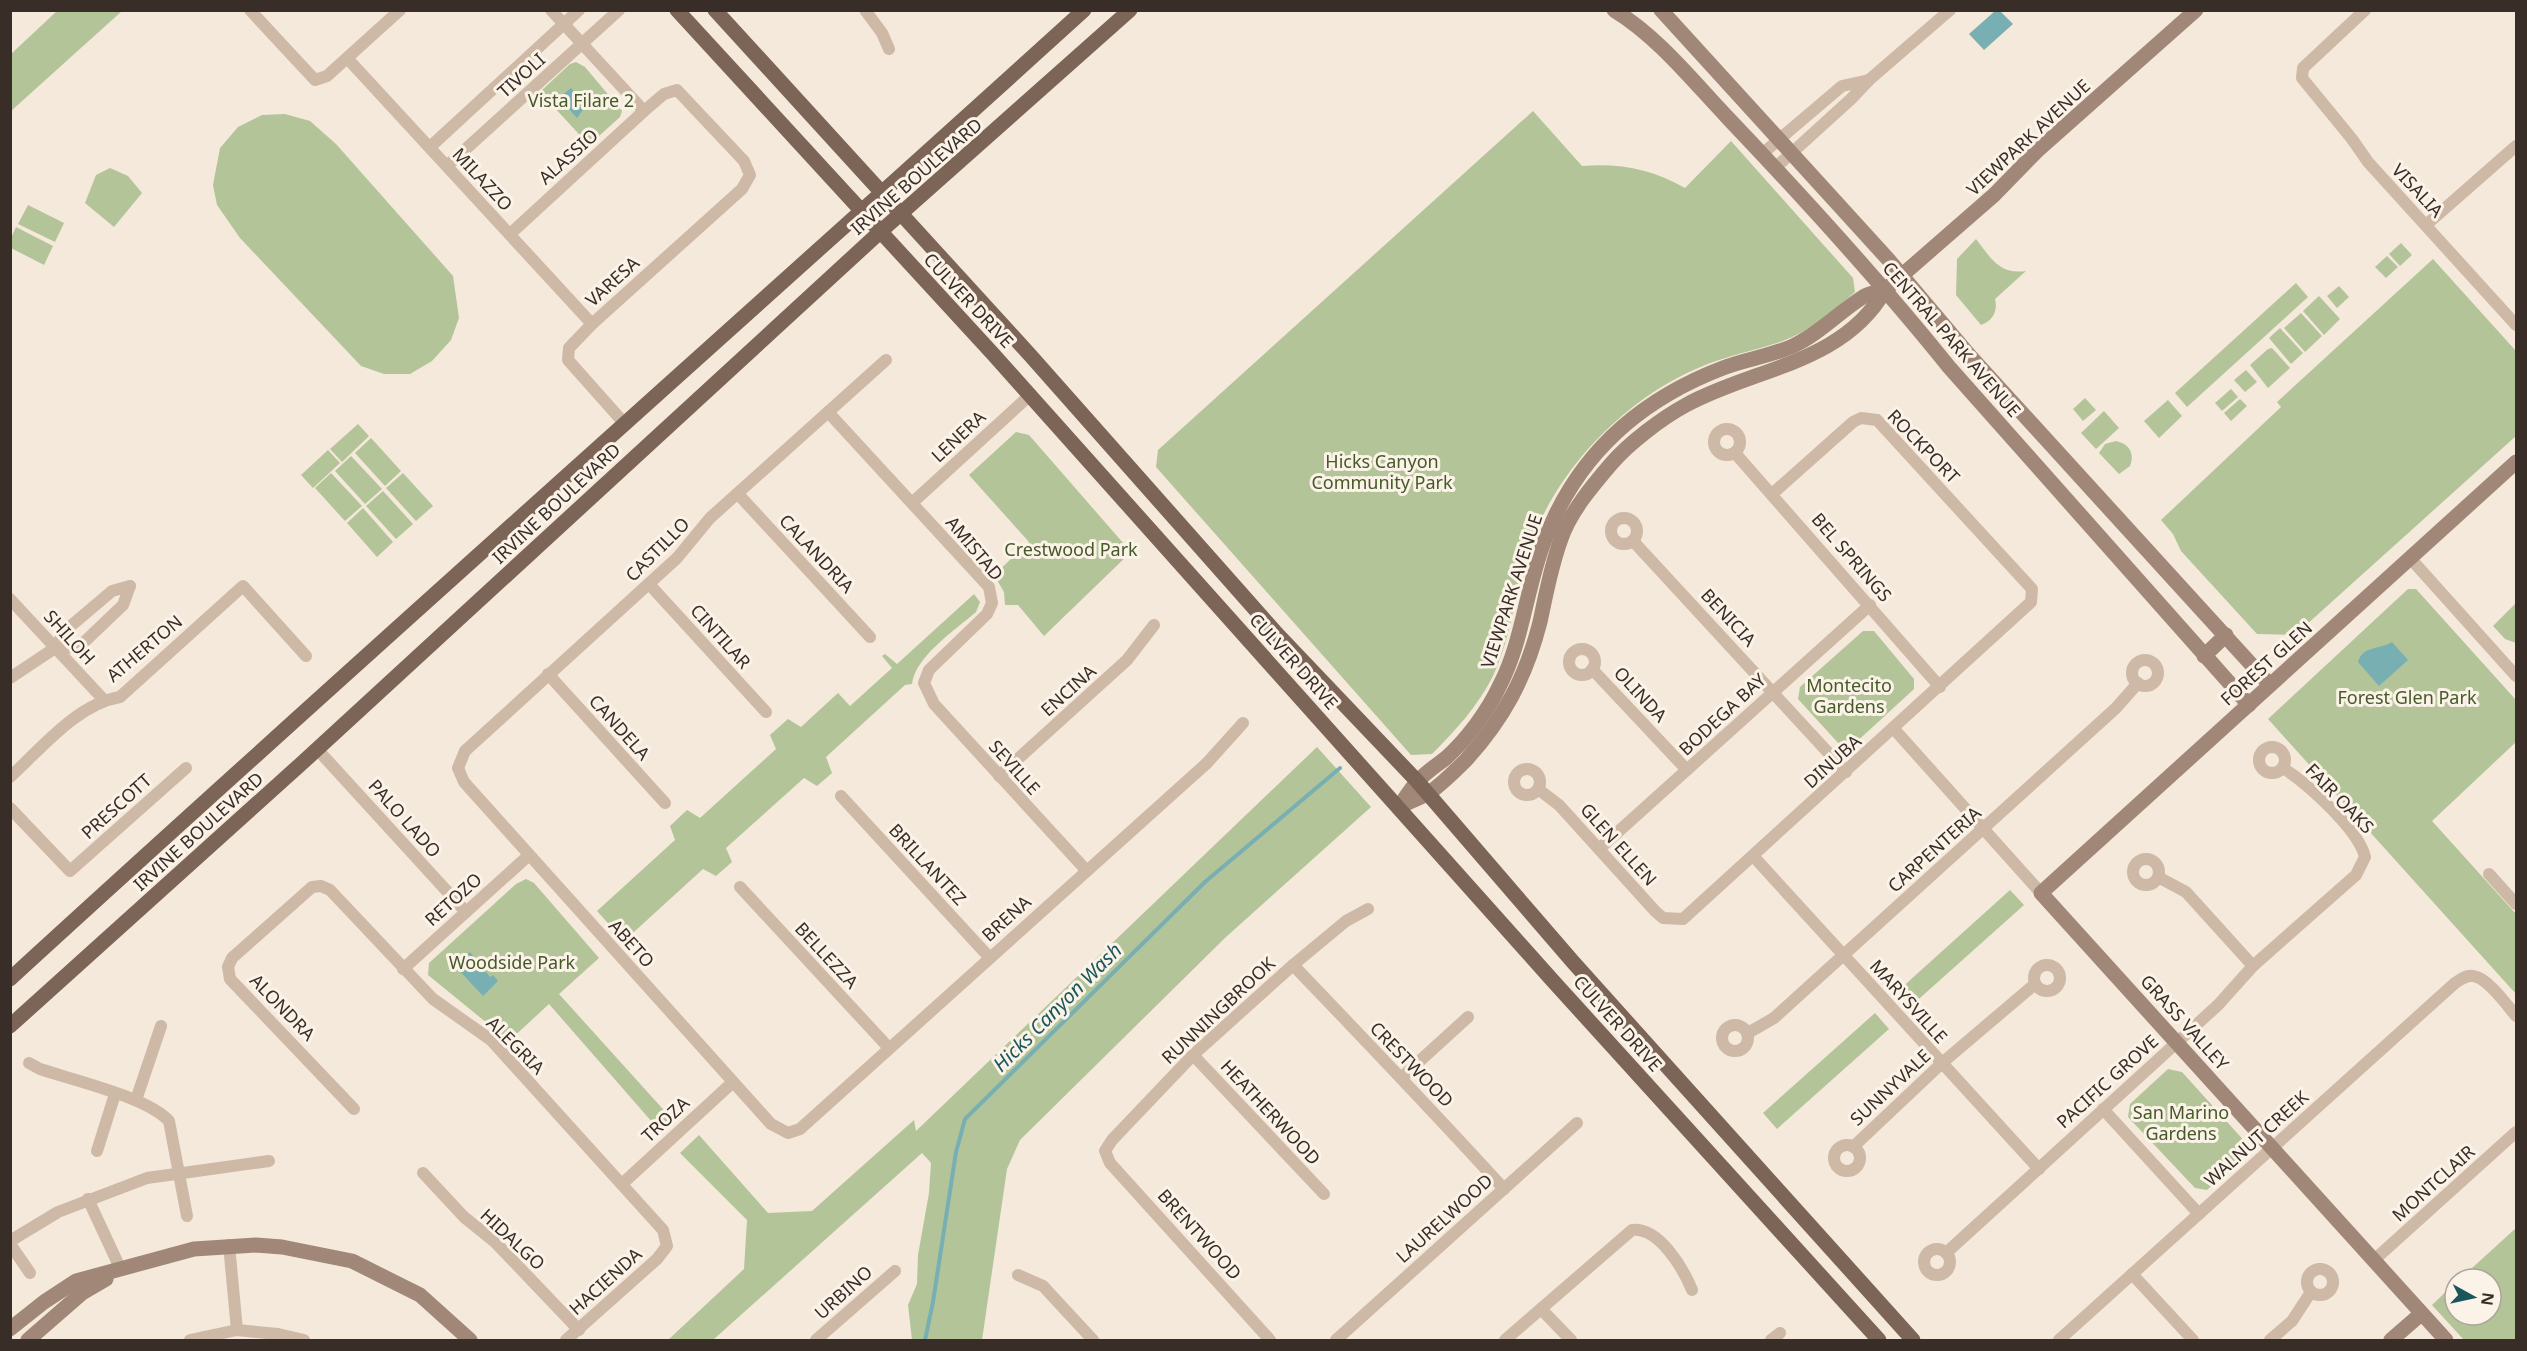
<svg xmlns="http://www.w3.org/2000/svg" width="2527" height="1351" font-family="'Noto Sans',sans-serif">
<rect width="100%" height="100%" fill="#f4e9db"/>
<g fill="#b4c499">
<polygon points="58,10 122,11 11,111 11,54"/>
<polygon points="576,62 585,67 622,111 620,117 589,145 540,92 570,64"/>
<path d="M1533 111 1582 166C1620 163 1652 169 1685 188L1731 141 1853 278 1855 292C1832 312 1809 332 1780 342 1760 349 1739 353 1719 360 1658 380 1603 425 1566 477 1548 502 1533 533 1525 562 1514 600 1510 640 1493 676 1478 706 1455 731 1432 754L1411 755 1156 467 1158 450Z"/>
<polygon points="285,114 310,121 336,144 453,276 459,318 451,340 432,361 410,374 384,374 361,366 240,238 217,205 213,185 220,148 238,127 262,115"/>
<polygon points="110,168 128,176 142,193 114,227 85,203 96,175"/>
<polygon points="28,205 64,223 55,242 18,224"/>
<polygon points="16,227 53,246 44,265 11,248 11,238"/>
<path d="M1976 239C1991 258 1999 275 2026 271L1995 299C1998 311 1993 321 1981 325L1956 295 1957 259Z"/>
<polygon points="2401,243 2412,255 2400,266 2389,254"/>
<polygon points="2387,256 2398,267 2386,278 2375,267"/>
<polygon points="2433,259 2516,351 2516,436 2295,635 2257,634 2181,551 2173,534 2161,520 2281,407 2277,402"/>
<polygon points="2296,283 2308,297 2187,407 2175,393"/>
<polygon points="2339,286 2349,297 2337,308 2327,296"/>
<polygon points="2319,296 2340,319 2324,335 2303,311"/>
<polygon points="2301,313 2322,336 2305,352 2284,328"/>
<polygon points="2280,328 2303,353 2291,364 2269,338"/>
<polygon points="2272,348 2290,368 2268,388 2250,365 2268,349"/>
<polygon points="2246,370 2257,382 2245,392 2234,380"/>
<polygon points="2231,389 2238,397 2222,411 2215,403"/>
<polygon points="2085,398 2096,410 2083,421 2073,409"/>
<polygon points="2240,399 2247,406 2231,421 2224,413"/>
<polygon points="2168,400 2182,416 2159,438 2144,421"/>
<polygon points="2104,411 2119,428 2096,449 2081,433"/>
<polygon points="358,424 369,436 342,462 330,449"/>
<polygon points="1016,432 1029,435 1131,552 1044,636 1018,605 1005,605 1004,592 994,575 1029,542 969,475"/>
<polygon points="371,438 401,471 385,486 355,453"/>
<path d="M2116 441C2129 444 2135 453 2130 466L2119 474 2099 453 2105 444Z"/>
<polygon points="328,450 340,463 313,488 301,475"/>
<polygon points="351,456 382,489 365,504 335,471"/>
<polygon points="331,473 362,506 345,521 315,488"/>
<polygon points="403,473 433,506 416,521 386,488"/>
<polygon points="383,491 413,524 396,539 366,506"/>
<polygon points="363,508 393,542 377,557 347,523"/>
<polygon points="2408,589 2416,589 2516,700 2516,742 2432,821 2516,914 2516,994 2268,719"/>
<path d="M974 594 980 602 976 612C955 630 915 657 912 684L905 685 826 757 832 773 817 786 804 778 726 848 732 862 716 876 703 869 624 941 597 911 675 840 670 826 687 810 700 818 776 749 770 735 788 719 801 727 838 693 850 706 892 668 882 656 885 654 897 664Z"/>
<polygon points="2516,603 2516,643 2505,639 2493,626"/>
<polygon points="1863,631 1874,631 1914,679 1914,689 1852,746 1840,745 1798,699 1800,687"/>
<polygon points="1317,747 1371,807 1226,937 1020,1140 1007,1169 982,1340 912,1340 908,1305 917,1284 918,1255 929,1193 931,1163 922,1153 713,1340 668,1340 744,1269 747,1220 680,1153 699,1135 768,1213 812,1211 914,1120 916,1131"/>
<polygon points="526,879 534,883 599,958 559,994 671,1118 659,1130 549,1004 509,1041 428,975 429,963 516,884"/>
<polygon points="2010,890 2024,905 1911,1006 1898,991"/>
<polygon points="1875,1013 1889,1029 1777,1129 1763,1113"/>
<polygon points="2168,1069 2182,1072 2247,1144 2244,1155 2207,1190 2195,1188 2128,1117 2130,1104"/>
<polygon points="2516,1228 2516,1340 2464,1340 2432,1305 2455,1283 2455,1315 2491,1315 2491,1279 2460,1279"/>
</g>
<g fill="#77afb3">
<polygon points="1995,11 2000,11 2013,24 1984,50 1969,34"/>
<polygon points="571,88 579,97 575,101 583,110 577,118 559,98"/>
<path d="M2392 642 2408 660 2379 686 2358 662C2363 645 2380 650 2392 642Z"/>
<polygon points="470,952 490,977 493,975 498,981 483,996 455,966"/>
</g>
<g fill="none" stroke-linecap="round" stroke-linejoin="round">
<polyline stroke="#77afb3" stroke-width="4" points="925,1340 933,1302 956,1152 965,1119 1205,882 1340,768"/>
<g stroke="#cdb9a6" stroke-width="12">
<polyline points="250,10 315,80 327,76 400,10"/>
<polyline points="551,10 644,111"/>
<polyline points="865,10 882,33 889,49"/>
<polyline points="2365,10 2303,68 2302,78 2352,139 2368,162 2516,325"/>
<polyline points="347,58 592,324"/>
<polyline points="430,147 579,10"/>
<polyline points="1762,154 1842,86 1869,80"/>
<polyline points="447,166 619,10"/>
<polyline points="1775,168 1851,99 1869,80 1950,10"/>
<polyline points="2426,225 2516,146"/>
<polyline points="510,234 644,111 664,94 677,90 744,161 750,175 742,189 592,324 569,348 568,360 624,423"/>
<polyline points="886,360 710,518 677,558 465,751 458,768 464,782 771,1124 788,1133 800,1129 1207,763 1243,723"/>
<polyline points="828,412 989,587 992,603 987,614 929,670 924,683 934,704 1086,870"/>
<circle cx="1727" cy="442" r="13"/>
<polyline points="1735,453 1940,687"/>
<polyline points="738,494 870,637"/>
<polyline points="912,503 1029,396"/>
<circle cx="1624" cy="531" r="13"/>
<polyline points="1633,541 1846,772"/>
<polyline points="2411,559 2516,676"/>
<polyline points="649,584 766,712"/>
<polyline points="10,599 103,699"/>
<polyline points="55,648 79,647 123,605 130,586"/>
<circle cx="1582" cy="662" r="13"/>
<circle cx="2145" cy="673" r="13"/>
<polyline points="1592,669 1687,770"/>
<polyline points="548,674 665,803"/>
<polyline points="10,678 55,648 66,630 112,591 130,586"/>
<polyline points="1894,729 2041,893"/>
<circle cx="2272" cy="760" r="13"/>
<polyline points="317,749 466,912"/>
<circle cx="1527" cy="782" r="13"/>
<polyline points="999,776 1127,660 1154,625"/>
<path d="M10 777C42 748 77 704 120 697L243 586 306 656"/>
<polyline points="1538,789 1559,805 1655,911 1663,918 1683,919 2031,602 2032,589 1877,420 1861,418 1853,422 1772,494"/>
<polyline points="841,796 989,957"/>
<polyline points="10,808 70,871 186,768"/>
<polyline points="1599,849 1870,605"/>
<polyline points="1754,857 2039,1169"/>
<circle cx="2146" cy="872" r="13"/>
<polyline points="2489,874 2516,904"/>
<polyline points="2158,877 2186,892 2253,966"/>
<polyline points="740,887 889,1048"/>
<path d="M1293 965C1364 1039 1435 1113 1504 1189"/>
<circle cx="2047" cy="978" r="13"/>
<polyline points="403,969 528,856"/>
<circle cx="1735" cy="1038" r="13"/>
<polyline points="1748,1033 1774,1018 2116,708 2138,683"/>
<polyline points="1193,1055 1324,1194"/>
<path d="M29 1063 40 1069C73 1080 147 1097 169 1121L187 1216"/>
<polyline points="1401,1078 1468,1017"/>
<polyline points="136,1100 161,1026"/>
<polyline points="354,1109 230,979 228,967 232,958 312,887 321,886 330,890 433,999 491,1040 663,1230 667,1246 657,1259 566,1340"/>
<polyline points="2103,1109 2199,1214"/>
<circle cx="1847" cy="1158" r="13"/>
<polyline points="1853,1147 1942,1063 2035,984"/>
<polyline points="97,1151 115,1094"/>
<polyline points="423,1173 464,1217 495,1242 579,1330"/>
<polyline points="622,1184 733,1082"/>
<polyline points="88,1199 121,1270"/>
<polyline points="10,1241 58,1212 147,1178 269,1161"/>
<polyline points="10,1244 30,1273"/>
<polyline points="229,1245 237,1330"/>
<circle cx="1937" cy="1262" r="13"/>
<path d="M1946 1253 2218 1005 2253 966 2356 875 2365 857C2359 830 2307 783 2283 768"/>
<polyline points="2373,1261 2516,1132"/>
<circle cx="2320" cy="1282" r="13"/>
<polyline points="2132,1274 2193,1340"/>
<polyline points="1018,1275 1043,1286 1093,1340"/>
<polyline points="1541,1309 1571,1340"/>
<polyline points="190,1340 237,1330 278,1334 304,1340"/>
<polyline points="816,1340 895,1271"/>
<polyline points="1270,1340 1110,1163 1105,1151 1112,1140 1193,1055 1293,965 1346,921 1368,909"/>
<polyline points="1336,1340 1577,1123"/>
<path d="M1505 1340 1632 1230C1659 1227 1683 1268 1692 1290"/>
<polyline points="1771,1340 1780,1333"/>
<path d="M2059 1340 2455 983C2461 979 2466 975 2473 976 2487 977 2507 1005 2516 1016"/>
<polyline points="2270,1340 2292,1321 2311,1292"/>
</g>
<g stroke="#a18777" stroke-width="15">
<path d="M1614 10C1658 37 1692 80 1727 117 1804 198 1879 280 1949 367L2249 705"/>
<polyline points="1661,10 1887,258 1970,356 2270,685"/>
<polyline points="2204,656 2226,635"/>
<path d="M1400 806C1409 802 1420 798 1429 793 1442 784 1455 771 1466 760 1504 718 1526 677 1540 622 1546 594 1551 566 1561 539 1570 512 1593 485 1611 464 1629 443 1662 418 1686 405 1753 368 1843 364 1885 290"/>
<path d="M1399 807C1405 798 1411 788 1418 781 1426 772 1437 765 1446 758 1467 739 1488 711 1500 685 1523 640 1526 589 1544 542 1576 456 1639 400 1723 368 1746 359 1771 356 1793 346 1819 334 1839 312 1863 297 1869 293 1878 292 1885 290L1994 195 2037 151 2196 10"/>
<polyline points="10,1329 44,1302 76,1281 194,1249 256,1245 282,1247 352,1261 420,1295 470,1340"/>
<polyline points="28,1340 82,1293 106,1279"/>
<polyline points="2391,1340 2421,1314"/>
<polyline points="2446,1340 2041,893 2516,462"/>
</g>
<g stroke="#7c6557" stroke-width="15">
<polyline points="677,10 993,354 1553,981 1879,1340"/>
<polyline points="715,10 1030,355 1277,634 1417,781 1573,962 1913,1340"/>
<path d="M10 979C366 653 727 334 1084 10"/>
<polyline points="10,1026 302,763 880,232 1130,10"/>
</g>
</g>
<g text-anchor="middle" dominant-baseline="central" stroke-width="6" stroke-linejoin="round" paint-order="stroke">
<g font-size="18" fill="#382d27" stroke="#fbf3e8">
<text transform="translate(521 75) rotate(-42)">TIVOLI</text>
<text transform="translate(2028 137) rotate(-43)">VIEWPARK AVENUE</text>
<text transform="translate(568 156) rotate(-42)">ALASSIO</text>
<text transform="translate(916 176) rotate(-41)">IRVINE BOULEVARD</text>
<text transform="translate(483 179) rotate(47)">MILAZZO</text>
<text transform="translate(2418 190) rotate(47)">VISALIA</text>
<text transform="translate(612 281) rotate(-42)">VARESA</text>
<text transform="translate(969 300) rotate(47)">CULVER DRIVE</text>
<text transform="translate(1952 339) rotate(49)">CENTRAL PARK AVENUE</text>
<text transform="translate(958 436) rotate(-43)">LENERA</text>
<text transform="translate(1924 446) rotate(46)">ROCKPORT</text>
<text transform="translate(556 503) rotate(-43)">IRVINE BOULEVARD</text>
<text transform="translate(975 548) rotate(50)">AMISTAD</text>
<text transform="translate(657 549) rotate(-45)">CASTILLO</text>
<text transform="translate(817 553) rotate(47)">CALANDRIA</text>
<text transform="translate(1852 557) rotate(49)">BEL SPRINGS</text>
<text transform="translate(1511 591) rotate(-72)">VIEWPARK AVENUE</text>
<text transform="translate(1729 617) rotate(47)">BENICIA</text>
<text transform="translate(721 636) rotate(48)">CINTILAR</text>
<text transform="translate(70 637) rotate(48)">SHILOH</text>
<text transform="translate(144 648) rotate(-40)">ATHERTON</text>
<text transform="translate(1294 661) rotate(48)">CULVER DRIVE</text>
<text transform="translate(2266 663) rotate(-42)">FOREST GLEN</text>
<text transform="translate(1068 690) rotate(-42)">ENCINA</text>
<text transform="translate(1641 694) rotate(47)">OLINDA</text>
<text transform="translate(1722 714) rotate(-43)">BODEGA BAY</text>
<text transform="translate(620 727) rotate(48)">CANDELA</text>
<text transform="translate(1832 761) rotate(-42)">DINUBA</text>
<text transform="translate(1015 767) rotate(48)">SEVILLE</text>
<text transform="translate(2340 798) rotate(46)">FAIR OAKS</text>
<text transform="translate(116 806) rotate(-42)">PRESCOTT</text>
<text transform="translate(405 818) rotate(48)">PALO LADO</text>
<text transform="translate(198 831) rotate(-42)">IRVINE BOULEVARD</text>
<text transform="translate(1619 844) rotate(48)">GLEN ELLEN</text>
<text transform="translate(1934 849) rotate(-42)">CARPENTERIA</text>
<text transform="translate(928 864) rotate(47)">BRILLANTEZ</text>
<text transform="translate(453 899) rotate(-42)">RETOZO</text>
<text transform="translate(1006 918) rotate(-42)">BRENA</text>
<text transform="translate(632 943) rotate(48)">ABETO</text>
<text transform="translate(827 955) rotate(47)">BELLEZZA</text>
<text transform="translate(1909 1001) rotate(48)">MARYSVILLE</text>
<text transform="translate(283 1007) rotate(46)">ALONDRA</text>
<text transform="translate(1218 1010) rotate(-43)">RUNNINGBROOK</text>
<text transform="translate(2185 1022) rotate(48)">GRASS VALLEY</text>
<text transform="translate(1618 1023) rotate(48)">CULVER DRIVE</text>
<text transform="translate(516 1045) rotate(45)">ALEGRIA</text>
<text transform="translate(1412 1064) rotate(46)">CRESTWOOD</text>
<text transform="translate(2107 1081) rotate(-42)">PACIFIC GROVE</text>
<text transform="translate(1890 1087) rotate(-43)">SUNNYVALE</text>
<text transform="translate(1271 1112) rotate(47)">HEATHERWOOD</text>
<text transform="translate(665 1119) rotate(-43)">TROZA</text>
<text transform="translate(2256 1138) rotate(-42)">WALNUT CREEK</text>
<text transform="translate(2433 1183) rotate(-42)">MONTCLAIR</text>
<text transform="translate(1444 1218) rotate(-42)">LAURELWOOD</text>
<text transform="translate(1200 1234) rotate(48)">BRENTWOOD</text>
<text transform="translate(513 1239) rotate(43)">HIDALGO</text>
<text transform="translate(605 1281) rotate(-42)">HACIENDA</text>
<text transform="translate(843 1292) rotate(-42)">URBINO</text>
</g>
<g font-size="18" fill="#465929" stroke="#fbf3e8">
<text x="581" y="100">Vista Filare 2</text>
<text x="1382" y="461">Hicks Canyon<tspan x="1382" dy="21">Community Park</tspan></text>
<text x="1071" y="549">Crestwood Park</text>
<text x="1849" y="685">Montecito<tspan x="1849" dy="21">Gardens</tspan></text>
<text x="2407" y="697">Forest Glen Park</text>
<text x="512" y="962">Woodside Park</text>
<text x="2181" y="1112">San Marino<tspan x="2181" dy="21">Gardens</tspan></text>
</g>
<g font-size="20" font-style="italic" fill="#19575d" stroke="#fbf3e8">
<text transform="translate(1057 1007) rotate(-45)">Hicks Canyon Wash</text>
</g>
</g>
<rect width="2527" height="1351" fill="none" stroke="#382d27" stroke-width="24"/>
<g transform="translate(2473 1297) rotate(98)"><circle r="28" fill="#fbf3e8" stroke="#ada49b" stroke-width="1.5"/>
<path d="M0-4.5L10 22L0 15L-10 22Z" fill="#19575d"/>
<text y="-9" font-size="16" font-weight="bold" text-anchor="middle" fill="#382d27">N</text>
</g>
</svg>
